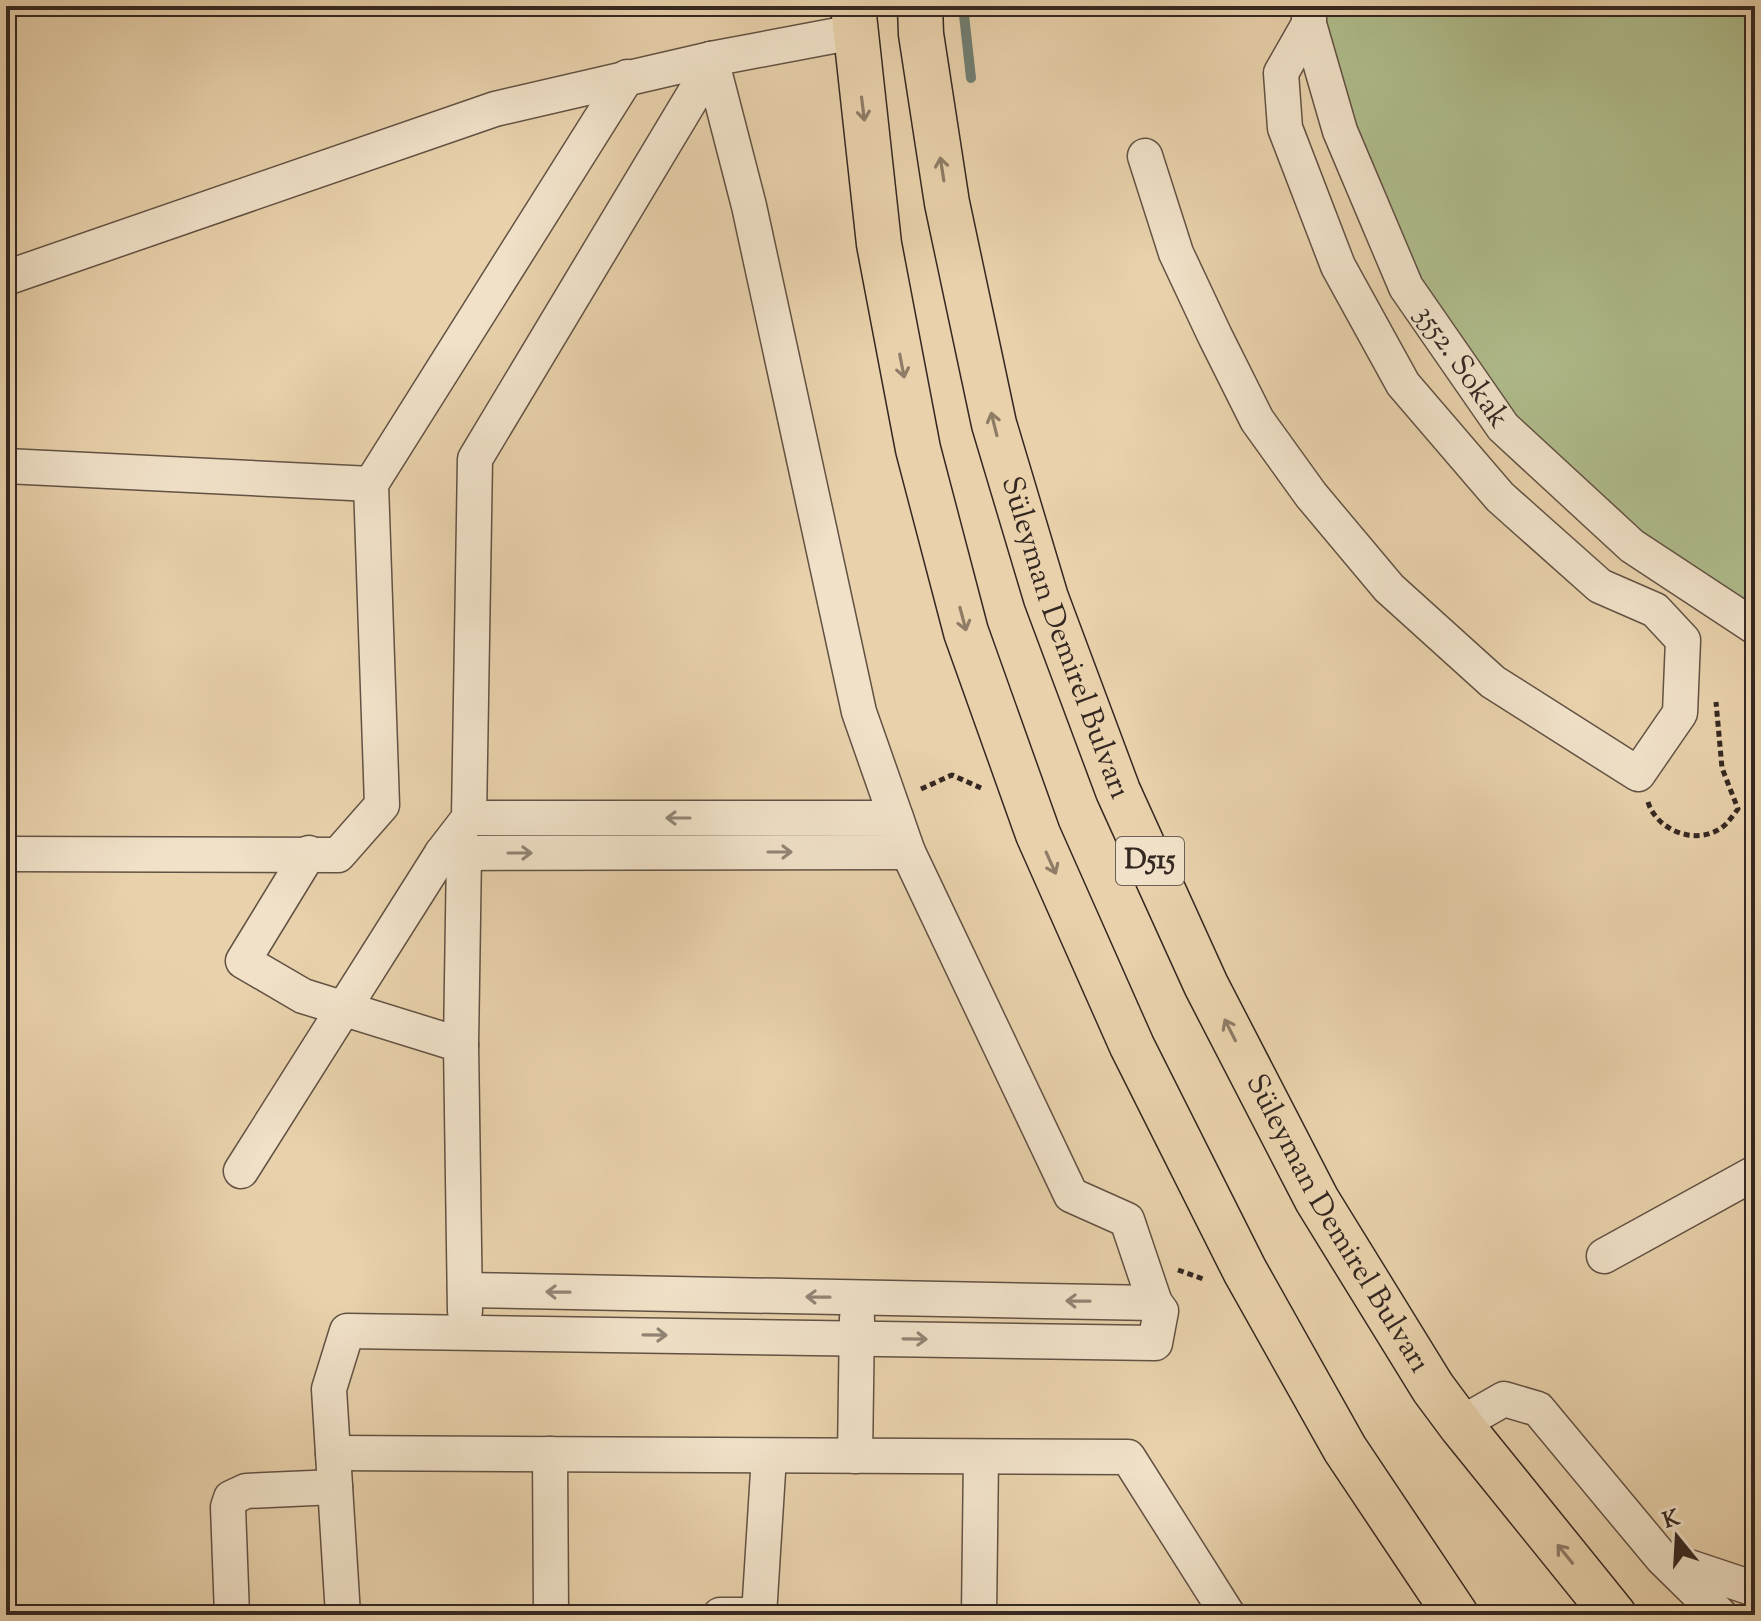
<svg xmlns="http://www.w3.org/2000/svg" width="1761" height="1621" font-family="'Sorts Mill Goudy',serif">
<rect width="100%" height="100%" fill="#e8d1ab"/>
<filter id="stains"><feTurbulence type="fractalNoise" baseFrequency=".0025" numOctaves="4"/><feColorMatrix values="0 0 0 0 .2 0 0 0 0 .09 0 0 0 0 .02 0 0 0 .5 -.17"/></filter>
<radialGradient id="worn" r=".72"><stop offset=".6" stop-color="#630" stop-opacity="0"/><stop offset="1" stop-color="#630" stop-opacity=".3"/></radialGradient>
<polygon fill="#b0bd8d" stroke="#727258" stroke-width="2" points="1309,6 1755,6 1755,627 1503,427 1406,287"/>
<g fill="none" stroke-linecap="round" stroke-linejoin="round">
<polyline stroke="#707e72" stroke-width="10" points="963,6 971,78"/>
<defs>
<g id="minor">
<path id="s1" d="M1309 10V24L1340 131 1406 287 1503 427 1632 546 1755 627"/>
<polyline points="1145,156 1176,253 1215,336 1257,420 1311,495 1389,588 1493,682 1638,774 1680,713 1683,640 1655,610 1600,586 1500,497 1403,384 1338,266 1285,128 1281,73 1309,24"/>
<polyline points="6,278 495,109 711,59 854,32"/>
<polyline points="6,466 371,484"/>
<polyline points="469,818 896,818"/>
<polyline points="309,853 243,961 303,996 461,1045"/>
<polyline points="442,853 908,852"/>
<polyline points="464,853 461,1045 465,1311"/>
<polyline points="6,854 338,855 382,805 371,484 627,77"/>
<polyline points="241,1171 442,853 469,818 475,459 697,89 711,59"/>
<polyline points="1604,1256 1755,1173"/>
<polyline points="465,1290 1155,1303"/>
<polyline points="1462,1427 1476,1415 1504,1399 1538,1409 1662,1558 1720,1615"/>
<polyline points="333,1453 1128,1457 1228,1615"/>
<polyline points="550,1454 551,1615"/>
<polyline points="855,1456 857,1318"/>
<polyline points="1668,1560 1755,1589"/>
<polyline points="232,1615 228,1507 231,1498 246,1491 335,1487"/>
<polyline points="343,1615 329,1389 347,1331 1155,1343 1161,1311 1155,1303 1127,1220 1071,1195 908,852 859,712 749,206 711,59"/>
<polyline points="720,1615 759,1615"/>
<polyline points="759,1615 769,1456"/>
<polyline points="979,1615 981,1457"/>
</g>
<g id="highway">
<polyline points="853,6 879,244 918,449 966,632 1038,834 1132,1046 1245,1271 1345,1449 1456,1615"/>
<path id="s2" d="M920 6 921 34 947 203 994 424 1046 598 1118 791 1206 985 1317 1200 1433 1388 1462 1427 1614 1615"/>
</g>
</defs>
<use href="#minor" stroke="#625244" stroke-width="37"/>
<use href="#highway" stroke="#352822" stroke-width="47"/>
<g stroke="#352822" stroke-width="5" stroke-dasharray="6 4" stroke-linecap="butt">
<polyline points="921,789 952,775 981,788"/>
<path d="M1648 802C1657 832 1701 848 1726 824 1730 820 1734 814 1738 809L1722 768 1716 702"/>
<polyline points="1178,1270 1206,1280"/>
</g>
<use href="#minor" stroke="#f0e1c8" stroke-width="34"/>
<use href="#highway" stroke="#e8d1ab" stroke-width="44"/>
</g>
<defs><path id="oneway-shaft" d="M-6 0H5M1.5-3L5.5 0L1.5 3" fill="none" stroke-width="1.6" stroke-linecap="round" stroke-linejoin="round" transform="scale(2)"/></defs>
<g stroke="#8e7c66">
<use href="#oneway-shaft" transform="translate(863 109) rotate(83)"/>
<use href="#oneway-shaft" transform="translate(942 169) rotate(-99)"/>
<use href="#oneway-shaft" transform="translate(902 366) rotate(79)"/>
<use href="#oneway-shaft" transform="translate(994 424) rotate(-104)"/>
<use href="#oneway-shaft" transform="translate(963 619) rotate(75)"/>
<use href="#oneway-shaft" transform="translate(1051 863) rotate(66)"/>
<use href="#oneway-shaft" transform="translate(1230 1030) rotate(-117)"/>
<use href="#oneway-shaft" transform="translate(1565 1554) rotate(-129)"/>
</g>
<g stroke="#928475">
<use href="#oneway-shaft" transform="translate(678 818) rotate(180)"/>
<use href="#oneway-shaft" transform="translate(780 852)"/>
<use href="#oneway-shaft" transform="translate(520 853)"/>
<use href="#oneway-shaft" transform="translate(558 1292) rotate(-179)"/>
<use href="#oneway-shaft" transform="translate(818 1297) rotate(-179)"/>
<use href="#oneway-shaft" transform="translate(1078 1301) rotate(-179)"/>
<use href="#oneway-shaft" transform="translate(655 1335) rotate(1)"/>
<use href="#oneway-shaft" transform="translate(915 1339) rotate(1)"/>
</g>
<g text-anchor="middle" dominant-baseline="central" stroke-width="7" stroke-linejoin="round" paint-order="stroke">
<rect fill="#f0e1c8" stroke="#6d6054" stroke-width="2" x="1116" y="837" width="68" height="48" rx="6"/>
<g font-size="28" font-weight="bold" fill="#352822">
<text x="1150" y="861">D515</text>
</g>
<g font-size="30" fill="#352822" stroke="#f0e1c8">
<text stroke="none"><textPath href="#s1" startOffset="392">3552. Sokak</textPath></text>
<text stroke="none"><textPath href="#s2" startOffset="650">Süleyman Demirel Bulvarı</textPath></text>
<text stroke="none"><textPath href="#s2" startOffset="1298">Süleyman Demirel Bulvarı</textPath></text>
</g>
</g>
<rect width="1761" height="1621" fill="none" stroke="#e8d1ab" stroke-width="32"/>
<rect x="8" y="8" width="1745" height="1605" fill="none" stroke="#352822" stroke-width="4"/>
<rect x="16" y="16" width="1729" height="1589" fill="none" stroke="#352822" stroke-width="2"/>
<g transform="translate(1677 1537) rotate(342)" stroke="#f0e1c8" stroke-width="6" paint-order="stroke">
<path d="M0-6L14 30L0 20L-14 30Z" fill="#352822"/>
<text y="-12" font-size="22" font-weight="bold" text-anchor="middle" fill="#352822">K</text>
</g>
<rect width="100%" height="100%" filter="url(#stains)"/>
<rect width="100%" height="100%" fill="url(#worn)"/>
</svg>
